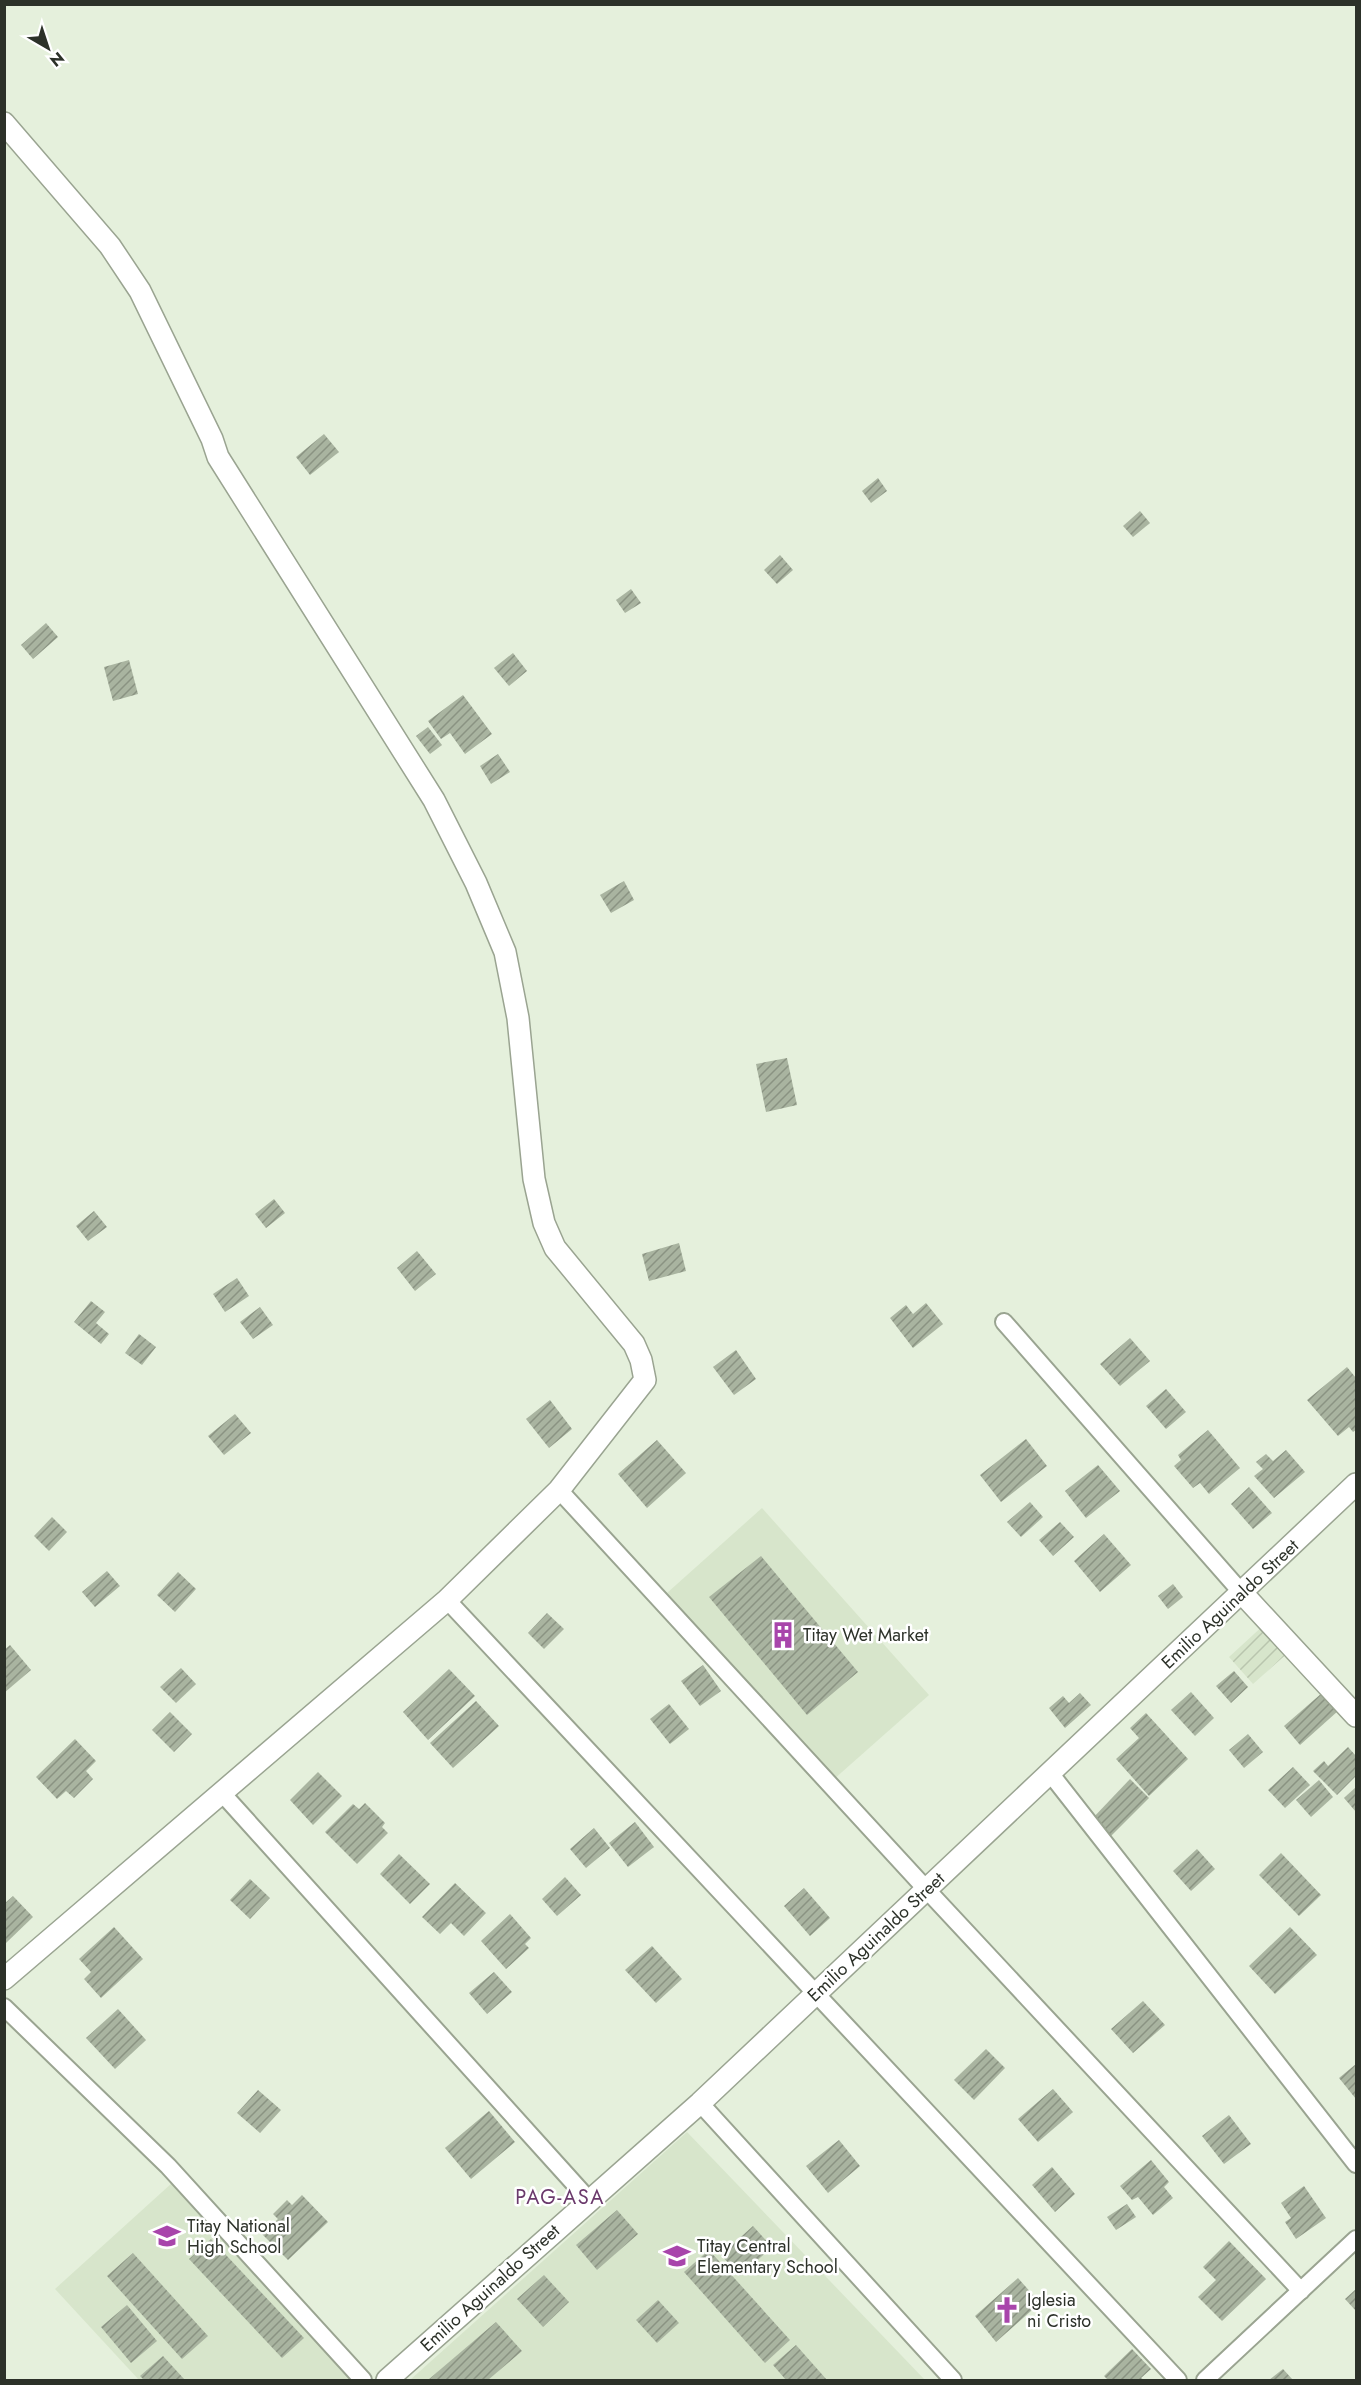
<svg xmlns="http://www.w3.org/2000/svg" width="1361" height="2385" font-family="Jost,sans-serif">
<defs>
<pattern id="industrial-furrows" width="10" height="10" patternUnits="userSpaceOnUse" patternTransform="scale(1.5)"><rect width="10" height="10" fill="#d7e5cb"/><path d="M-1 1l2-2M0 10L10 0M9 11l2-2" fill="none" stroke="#b9c5ae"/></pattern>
<pattern id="building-hatch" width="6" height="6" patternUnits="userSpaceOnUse" patternTransform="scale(1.5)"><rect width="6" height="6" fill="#a9b4a0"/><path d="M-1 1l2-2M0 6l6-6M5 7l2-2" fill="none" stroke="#8a9382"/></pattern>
</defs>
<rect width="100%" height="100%" fill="#e5f0dc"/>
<g fill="#d7e5cb">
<polygon points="762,1508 929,1695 833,1780 667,1593"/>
<polygon points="687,2132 925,2380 410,2380"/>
<polygon points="172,2183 352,2380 139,2380 55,2289"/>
</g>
<polygon fill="url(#industrial-furrows)" points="1266,1623 1291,1650 1253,1684 1229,1657"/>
<g fill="url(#building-hatch)">
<polygon points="324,434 339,452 310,475 296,457"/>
<polygon points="878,478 887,491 871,503 862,491"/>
<polygon points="1140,511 1150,523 1133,537 1123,526"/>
<polygon points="780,555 793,570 777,584 764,570"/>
<polygon points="631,589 641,603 625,613 616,600"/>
<polygon points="46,623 58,637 33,659 21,645"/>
<polygon points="513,653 527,671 509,686 494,668"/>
<polygon points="129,660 138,694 113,701 104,667"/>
<polygon points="463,695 492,734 465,754 450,733 441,739 428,721"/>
<polygon points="428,727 442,745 430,754 416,736"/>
<polygon points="498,754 510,772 491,784 480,766"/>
<polygon points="624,881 634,900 611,913 600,895"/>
<polygon points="787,1058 797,1105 766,1112 756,1064"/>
<polygon points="274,1199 285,1213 266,1228 255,1214"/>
<polygon points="94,1211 107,1227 88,1241 76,1226"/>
<polygon points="679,1243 686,1271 649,1281 642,1254"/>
<polygon points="417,1251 436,1274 415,1291 397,1268"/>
<polygon points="237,1278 249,1296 225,1312 213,1294"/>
<polygon points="91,1301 105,1312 96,1323 109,1334 101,1344 74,1322"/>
<polygon points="926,1303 943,1324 913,1348 890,1318 906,1305 913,1314"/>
<polygon points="260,1307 273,1325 253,1339 240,1322"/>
<polygon points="139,1334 156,1347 142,1365 125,1353"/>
<polygon points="1130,1338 1150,1361 1120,1386 1100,1364"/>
<polygon points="736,1350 756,1379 734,1395 713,1367"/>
<polygon points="1347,1367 1356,1378 1356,1430 1353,1432 1349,1427 1338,1436 1307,1400"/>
<polygon points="1166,1389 1186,1412 1166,1429 1146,1406"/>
<polygon points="550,1400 572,1429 549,1448 526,1419"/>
<polygon points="235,1414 251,1433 224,1455 208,1436"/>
<polygon points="1208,1430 1240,1468 1209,1494 1200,1483 1193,1488 1174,1466 1181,1460 1178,1455"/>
<polygon points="1026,1439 1047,1466 1001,1502 980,1475"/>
<polygon points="657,1440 686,1473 647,1508 618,1474"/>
<polygon points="1286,1450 1305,1472 1274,1498 1254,1476 1263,1469 1256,1462 1266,1454 1273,1461"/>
<polygon points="1098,1465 1120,1491 1086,1518 1065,1491"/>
<polygon points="1249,1487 1272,1513 1253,1529 1231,1504"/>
<polygon points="1030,1502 1043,1517 1021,1537 1007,1522"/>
<polygon points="52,1517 67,1532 49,1551 34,1536"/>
<polygon points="1060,1522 1074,1537 1053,1556 1039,1540"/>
<polygon points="1104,1534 1131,1565 1100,1592 1074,1561"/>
<polygon points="761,1556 858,1672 807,1715 709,1597"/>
<polygon points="107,1571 120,1586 95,1607 82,1592"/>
<polygon points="178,1572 196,1589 175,1612 157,1595"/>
<polygon points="1173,1584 1183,1597 1168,1609 1158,1596"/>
<polygon points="547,1613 564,1629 544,1649 528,1633"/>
<polygon points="10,1645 31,1670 4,1693 4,1650"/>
<polygon points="703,1665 721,1691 700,1706 681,1681"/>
<polygon points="181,1668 196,1684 176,1703 160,1687"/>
<polygon points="449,1669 475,1696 428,1740 403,1712"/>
<polygon points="1234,1671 1248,1687 1231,1703 1216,1686"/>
<polygon points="1191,1692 1214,1718 1195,1736 1171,1710"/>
<polygon points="1080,1693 1091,1705 1065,1728 1049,1708 1063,1696 1069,1703"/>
<polygon points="1322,1693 1338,1711 1300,1745 1284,1726"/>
<polygon points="476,1701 499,1726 453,1768 430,1743"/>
<polygon points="669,1704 689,1729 670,1744 650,1719"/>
<polygon points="170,1712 192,1734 174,1752 152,1730"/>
<polygon points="1146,1713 1188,1759 1149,1796 1116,1759 1139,1738 1130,1728"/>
<polygon points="1248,1734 1263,1752 1244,1768 1229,1750"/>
<polygon points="75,1739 96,1761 86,1771 93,1779 74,1798 66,1791 57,1799 36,1777"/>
<polygon points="1348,1747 1356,1756 1356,1776 1337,1795 1313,1771 1324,1761 1328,1766"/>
<polygon points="1293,1767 1310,1785 1285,1808 1268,1790"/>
<polygon points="318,1772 342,1796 313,1825 290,1800"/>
<polygon points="1130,1779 1149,1798 1109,1838 1091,1820"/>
<polygon points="1319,1780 1333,1797 1311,1817 1296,1800"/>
<polygon points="1356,1787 1356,1812 1344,1798"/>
<polygon points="365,1803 385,1823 382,1827 388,1833 357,1864 325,1832 353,1804 359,1809"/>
<polygon points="635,1822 654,1847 628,1867 609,1843"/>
<polygon points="594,1828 610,1848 586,1868 570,1849"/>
<polygon points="1197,1849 1215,1869 1191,1891 1173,1871"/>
<polygon points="1281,1853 1321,1895 1299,1916 1259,1875"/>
<polygon points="399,1854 430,1884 410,1904 380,1874"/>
<polygon points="565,1877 581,1895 557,1916 542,1899"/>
<polygon points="250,1879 270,1898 250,1919 230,1900"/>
<polygon points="455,1883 486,1913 464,1936 451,1923 440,1934 422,1917"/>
<polygon points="804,1888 830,1918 810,1936 784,1906"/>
<polygon points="13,1896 33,1917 6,1943 4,1941 4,1904"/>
<polygon points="510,1914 531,1938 525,1944 529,1948 506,1969 481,1941"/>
<polygon points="114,1927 143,1959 101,1998 84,1979 91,1972 79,1959"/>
<polygon points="1290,1927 1317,1955 1275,1994 1249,1966"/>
<polygon points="652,1946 682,1979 656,2003 625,1970"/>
<polygon points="494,1972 512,1992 487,2014 469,1993"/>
<polygon points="1143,2001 1165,2025 1133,2053 1111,2029"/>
<polygon points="118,2009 146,2040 115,2069 86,2038"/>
<polygon points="986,2049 1005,2068 974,2100 954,2080"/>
<polygon points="1356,2064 1356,2099 1339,2078"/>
<polygon points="1053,2089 1073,2112 1038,2142 1018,2119"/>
<polygon points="258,2090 281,2110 260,2133 237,2113"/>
<polygon points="489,2111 515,2142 471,2179 445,2148"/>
<polygon points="1229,2115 1251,2144 1224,2164 1202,2136"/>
<polygon points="839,2140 860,2166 828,2193 806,2166"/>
<polygon points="1151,2160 1169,2182 1164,2187 1173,2198 1153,2215 1138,2197 1132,2200 1120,2186"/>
<polygon points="1052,2167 1075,2194 1055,2212 1032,2185"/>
<polygon points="1304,2186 1326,2218 1296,2239 1285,2222 1291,2218 1281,2203"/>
<polygon points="302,2195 328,2222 288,2260 262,2234 278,2219 273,2214 287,2200 292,2205"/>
<polygon points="1127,2204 1136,2217 1116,2230 1107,2217"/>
<polygon points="617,2210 638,2234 597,2270 576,2245"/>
<polygon points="753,2226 772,2247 740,2276 721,2255"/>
<polygon points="211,2239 304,2338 282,2358 189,2259"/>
<polygon points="1229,2241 1266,2279 1222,2321 1198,2297 1216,2280 1203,2267"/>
<polygon points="709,2250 790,2340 765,2363 684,2272"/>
<polygon points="133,2253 208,2336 182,2359 107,2276"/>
<polygon points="544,2275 569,2302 543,2327 517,2299"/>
<polygon points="1018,2278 1040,2303 996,2342 975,2316"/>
<polygon points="1356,2289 1356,2311 1345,2299"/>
<polygon points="658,2300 679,2323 657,2343 636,2320"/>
<polygon points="127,2305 157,2341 131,2363 101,2327"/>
<polygon points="496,2322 522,2351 488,2380 428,2380"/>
<polygon points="796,2345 827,2380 786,2380 773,2365"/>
<polygon points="1132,2349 1151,2369 1141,2378 1144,2380 1108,2380 1104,2376"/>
<polygon points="163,2356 185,2380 144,2380 140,2376"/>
<polygon points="1283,2369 1293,2380 1269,2380"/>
</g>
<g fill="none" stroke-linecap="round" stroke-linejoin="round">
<defs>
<g id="minor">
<polyline points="1004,1322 1242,1593"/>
<polyline points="559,1490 927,1890 1301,2291"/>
<polyline points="447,1600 1178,2380"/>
<polyline points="1050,1773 1356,2164"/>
<polyline points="221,1792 589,2200"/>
<polyline points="4,2007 168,2166 363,2380"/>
<polyline points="700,2103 953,2380"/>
<polyline points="1205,2380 1356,2239"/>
</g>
<g id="tertiary">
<polyline points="4,123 110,246 140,291 212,439 218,457 434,800 476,883 505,952 518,1018 534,1179 544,1223 555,1248 634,1344 641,1360 645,1380 559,1490 447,1600 4,1979"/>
<polyline points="1242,1593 1356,1716"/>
<polyline points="387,2380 700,2103 1356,1484"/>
</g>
</defs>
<use href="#minor" stroke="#9aa491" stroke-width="20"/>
<use href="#tertiary" stroke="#9aa491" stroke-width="24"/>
<use href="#minor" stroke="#fff" stroke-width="16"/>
<use href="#tertiary" stroke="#fff" stroke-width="21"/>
</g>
<defs>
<symbol id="building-bare" viewBox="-9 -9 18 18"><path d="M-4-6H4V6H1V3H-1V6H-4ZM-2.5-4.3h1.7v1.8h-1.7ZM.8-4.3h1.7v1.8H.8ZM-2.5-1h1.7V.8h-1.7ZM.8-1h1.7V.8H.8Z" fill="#a845ab" stroke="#fff" stroke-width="2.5" paint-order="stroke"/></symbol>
<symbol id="school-bare" viewBox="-9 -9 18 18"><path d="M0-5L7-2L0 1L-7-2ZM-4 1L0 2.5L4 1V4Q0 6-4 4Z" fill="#a845ab" stroke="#fff" stroke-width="2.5" paint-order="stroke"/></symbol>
<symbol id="church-bare" viewBox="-9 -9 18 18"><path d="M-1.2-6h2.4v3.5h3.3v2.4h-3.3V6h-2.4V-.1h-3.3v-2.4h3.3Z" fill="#a845ab" stroke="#fff" stroke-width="2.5" paint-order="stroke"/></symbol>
</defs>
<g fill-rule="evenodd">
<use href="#building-bare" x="764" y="1616" width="38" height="38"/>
<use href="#school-bare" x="148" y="2217" width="38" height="38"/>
<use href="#school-bare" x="658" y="2237" width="38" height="38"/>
<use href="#church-bare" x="988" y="2291" width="38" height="38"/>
</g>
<g text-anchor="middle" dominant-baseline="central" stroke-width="5" stroke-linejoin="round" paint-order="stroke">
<g font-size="18" fill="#2c3129" stroke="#fff">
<text transform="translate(1230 1604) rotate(-43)">Emilio Aguinaldo Street</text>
<text transform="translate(876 1937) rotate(-43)">Emilio Aguinaldo Street</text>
<text transform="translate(490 2288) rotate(-42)">Emilio Aguinaldo Street</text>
</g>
<g font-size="18" fill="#2c3129" stroke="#fff" text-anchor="start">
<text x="803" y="1635">Titay Wet Market</text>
<text x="187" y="2226">Titay National<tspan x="187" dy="21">High School</tspan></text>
<text x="697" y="2246">Titay Central<tspan x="697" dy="21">Elementary School</tspan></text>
<text x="1027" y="2300">Iglesia<tspan x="1027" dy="21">ni Cristo</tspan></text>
</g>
<g font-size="20" letter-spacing="1.5" fill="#6b3a6c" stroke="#fff">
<text x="560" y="2197">PAG-ASA</text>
</g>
</g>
<rect width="1361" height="2385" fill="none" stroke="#2c3129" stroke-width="12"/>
<g transform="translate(48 48) rotate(141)" stroke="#ffffff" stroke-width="4.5" paint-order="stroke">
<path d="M0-4.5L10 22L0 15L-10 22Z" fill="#2c3129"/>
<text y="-9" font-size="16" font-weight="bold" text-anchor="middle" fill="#2c3129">N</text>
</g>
</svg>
